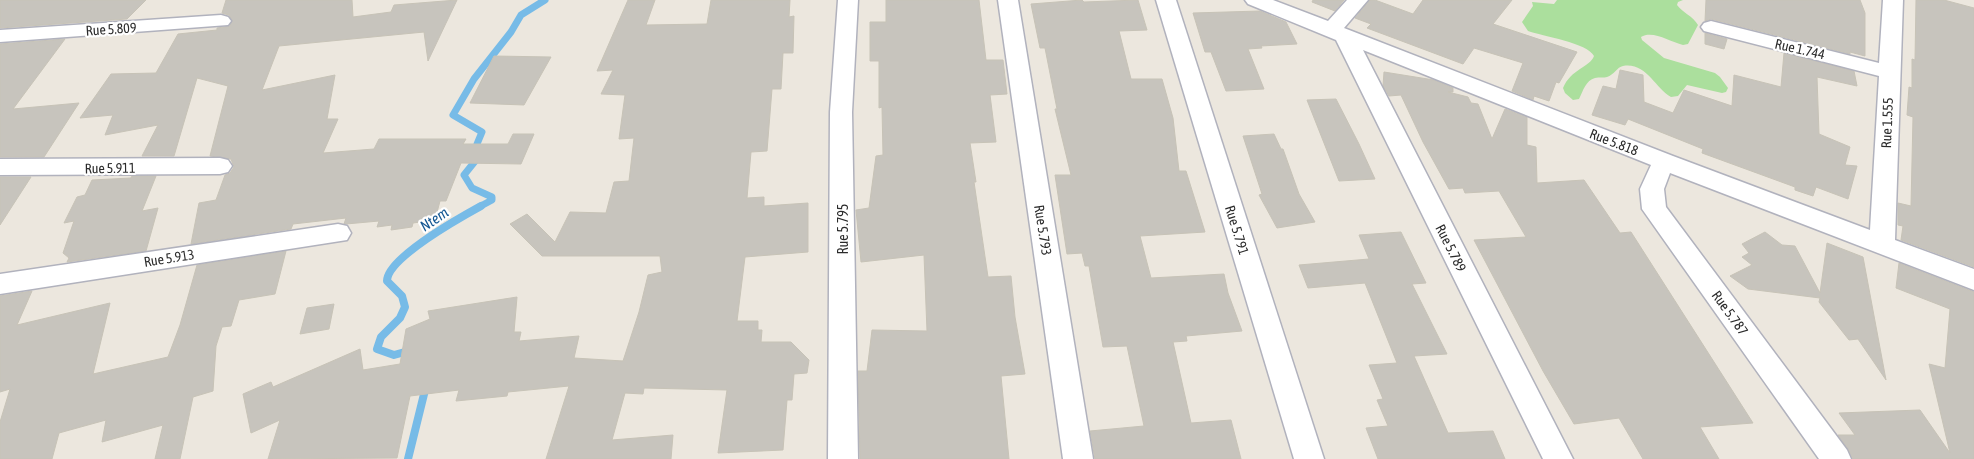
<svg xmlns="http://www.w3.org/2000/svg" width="1974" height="459" font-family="'Asap Condensed',sans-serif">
<rect width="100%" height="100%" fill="#ece7de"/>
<path fill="#abdf9d" d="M1557 0H1683L1678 2 1677 5C1683 13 1693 16 1698 25L1688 44 1683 45C1670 42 1653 30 1641 37L1642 40 1664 58 1715 73 1720 77 1728 88 1726 92 1722 93 1687 85 1678 96 1671 97C1655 88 1646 62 1623 66 1617 67 1614 75 1607 77 1604 78 1599 77 1595 78 1586 80 1583 91 1579 99L1573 100 1565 93 1563 88C1571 69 1590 67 1594 56 1588 43 1542 36 1528 31L1522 22 1533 6 1532 2 1554 4Z"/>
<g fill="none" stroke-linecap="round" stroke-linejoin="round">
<polyline stroke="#77bbe7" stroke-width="7" points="479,207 492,200 492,197 472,188 464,175 480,155 477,144 482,132 453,115 474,79 511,32 521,15 545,0"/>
<g stroke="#77bbe7" stroke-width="8">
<path d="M412 350 394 355 377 349 381 337 400 318 405 307 402 296 387 281C387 258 461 217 481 206"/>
<polyline points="408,459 426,386"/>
</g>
</g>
<g fill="#c7c4bd" stroke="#c7c3b7">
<polygon points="0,0 146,0 127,19 0,28"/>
<polygon points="226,0 352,0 353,17 391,12 394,5 457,0 428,61 424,32 279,46 262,90 335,75 327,119 338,119 323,153 374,149 379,139 466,139 463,144 508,144 513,134 534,134 521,164 461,163 446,201 440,201 435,220 413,223 412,227 391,230 392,225 377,227 379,221 346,224 344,224 346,218 293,224 291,229 191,244 199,203 216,200 225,175 230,173 234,167 231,159 210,156 228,86 197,78 174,156 142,156 158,125 105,135 113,115 80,118 111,74 156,73 178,34 217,30 217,28 230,26 232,20 229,15 222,13"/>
<polygon points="628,0 655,0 646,25 707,24 711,0 790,0 789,17 794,16 793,53 783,53 781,89 772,89 767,151 751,152 747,198 764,197 764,206 808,203 808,252 745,257 737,321 758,321 758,330 762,330 761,342 791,342 809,360 807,373 794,374 792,400 787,400 783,450 718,453 727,390 644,388 643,394 625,393 612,440 673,435 671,459 546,459 569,386 508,392 507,396 456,401 459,390 410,396 397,458 268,459 280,420 251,433 243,394 271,382 273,387 360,349 363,370 400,364 406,329 430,319 428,311 517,297 514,332 521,332 519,341 579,336 574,358 623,361 639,312 648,275 662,272 660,256 542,256 510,224 527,214 555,242 570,212 606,213 614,182 629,181 634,138 619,139 625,95 601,94 613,70 597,71"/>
<polygon points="886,0 979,0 986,60 1003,60 1007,94 990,95 996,142 970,143 976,182 974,182 988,277 1011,276 1015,317 1025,374 1001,376 1009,459 860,459 858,371 867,371 872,330 927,331 924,255 861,262 856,210 869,208 876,156 883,155 882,107 879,108 879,61 870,61 870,22 886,22"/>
<polygon points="1082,0 1084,2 1138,0 1147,30 1119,31 1131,79 1162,79 1173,118 1179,171 1186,171 1205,232 1140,236 1151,278 1224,274 1228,293 1242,331 1186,336 1187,341 1173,342 1191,423 1231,420 1241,459 1095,459 1090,431 1144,426 1127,346 1103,347 1089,266 1085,266 1082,253 1067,254 1055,175 1071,175 1055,109 1057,109 1045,48 1040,48 1031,4"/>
<polygon points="1313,0 1344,0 1335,11 1312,2"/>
<polygon points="1370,0 1375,0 1413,14 1423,0 1512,0 1493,24 1577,52 1559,83 1556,82 1549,101 1534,96 1533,100 1512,91 1523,63 1474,48 1463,64 1367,28 1371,24 1355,18"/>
<polygon points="1706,0 1860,0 1865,13 1865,56 1850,52 1850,54 1711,19 1705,21"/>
<polygon points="1916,0 1944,0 1974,8 1974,267 1901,240 1903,226 1898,225 1898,203 1911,206 1913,117 1907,115 1909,87 1912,88 1912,59 1915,60"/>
<polygon points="1260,11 1286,22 1297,44 1261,46 1262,48 1248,49 1264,89 1226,91 1211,52 1205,52 1193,13"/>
<polygon points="1705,33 1727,39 1724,49 1705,44"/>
<polygon points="65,39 13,109 79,103 44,157 0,157 0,44"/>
<polygon points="1784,53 1854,71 1857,86 1817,77 1819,134 1850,147 1845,165 1857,166 1848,199 1816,187 1813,196 1795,190 1795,187 1702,153 1703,149 1628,119 1625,125 1592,115 1603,86 1616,89 1620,70 1643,75 1644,102 1673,113 1684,90 1732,106 1734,75 1781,87"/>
<polygon points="494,56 551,57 524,105 470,103"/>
<polygon points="1384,72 1434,80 1453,88 1453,92 1448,92 1468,97 1471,103 1478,104 1492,139 1505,109 1527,117 1527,145 1536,147 1537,183 1584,180 1620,233 1631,232 1753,423 1700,427 1719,459 1643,459 1619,418 1574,424 1543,371 1474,240 1526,237 1499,191 1465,193 1463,188 1449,189 1423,142 1401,95 1389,96 1383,86"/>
<polygon points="1336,99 1359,144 1375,179 1339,181 1307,100"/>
<polygon points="1274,134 1281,149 1283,149 1299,194 1315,222 1277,228 1259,195 1262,194 1243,136"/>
<polygon points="132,176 156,176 142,211 158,208 146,251 67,262 69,258 63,253 74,221 64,223 77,197 85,195 92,180 131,178"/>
<polygon points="0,177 31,177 0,225"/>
<polygon points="1401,232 1426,283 1412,284 1447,354 1414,356 1448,433 1493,431 1505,459 1378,459 1366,428 1388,426 1377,400 1383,399 1369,365 1397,363 1365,283 1308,288 1299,265 1369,259 1359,235"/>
<polygon points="1765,232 1782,245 1795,246 1820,293 1827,243 1863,257 1886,380 1858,339 1849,340 1819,302 1820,298 1748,289 1730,276 1752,265 1742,257 1749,253 1742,244"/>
<polygon points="286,251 275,294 239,300 231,326 222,327 216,346 213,391 193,397 180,459 155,459 163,425 102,442 106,420 59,433 52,459 0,459 0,422 10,389 0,392 0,296 32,291 17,325 110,303 93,374 168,357 180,325 197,265"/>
<polygon points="1899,263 1974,292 1974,459 1853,459 1848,449 1838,435 1855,435 1839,413 1920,410 1950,453 1929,364 1945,368 1950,309 1896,288"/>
<polygon points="334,304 329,329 300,334 307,308"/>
</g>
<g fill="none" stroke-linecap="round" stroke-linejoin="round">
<defs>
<g id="minor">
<polygon points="838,0 858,0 852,112 858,459 828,459 830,112"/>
<polygon points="998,0 1018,0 1093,459 1063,459"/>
<polygon points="1156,0 1176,0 1324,459 1294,459"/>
<polygon points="1245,0 1273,0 1328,21 1347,0 1368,0 1344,28 1673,156 1870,230 1879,76 1704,31 1701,27 1704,23 1711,21 1879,63 1883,0 1903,0 1895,240 1974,269 1974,290 1670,173 1664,189 1666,207 1847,450 1851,459 1819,459 1642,209 1640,189 1651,165 1363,50 1573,459 1543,459 1336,40 1248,4"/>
<polygon points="221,15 228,17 231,21 228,25 0,42 0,30"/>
<polygon points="220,158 228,160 232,166 228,172 220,174 0,175 0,159"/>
<polygon points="338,224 347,226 351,233 347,240 0,294 0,274"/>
</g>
</defs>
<use href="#minor" stroke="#b1b2bd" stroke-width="3"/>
<use href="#minor" fill="#fff" fill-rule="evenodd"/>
</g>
<g text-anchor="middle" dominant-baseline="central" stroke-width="4.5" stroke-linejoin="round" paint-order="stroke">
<g font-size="14" fill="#2b2b2b" stroke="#fff">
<text transform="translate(111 29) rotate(-4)">Rue 5.809</text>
<text transform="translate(1800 49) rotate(13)">Rue 1.744</text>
<text transform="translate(1887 123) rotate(-88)">Rue 1.555</text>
<text transform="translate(1614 142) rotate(21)">Rue 5.818</text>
<text transform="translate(110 168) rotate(-1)">Rue 5.911</text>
<text transform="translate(843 229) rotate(-90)">Rue 5.795</text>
<text transform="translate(1043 230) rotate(81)">Rue 5.793</text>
<text transform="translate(1237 230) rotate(73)">Rue 5.791</text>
<text transform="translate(1451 248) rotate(63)">Rue 5.789</text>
<text transform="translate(169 258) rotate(-9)">Rue 5.913</text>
<text transform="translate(1730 313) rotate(54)">Rue 5.787</text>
</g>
<g font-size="15" font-style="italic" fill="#165893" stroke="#fff">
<text transform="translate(434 219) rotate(-34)">Ntem</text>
</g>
</g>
</svg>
